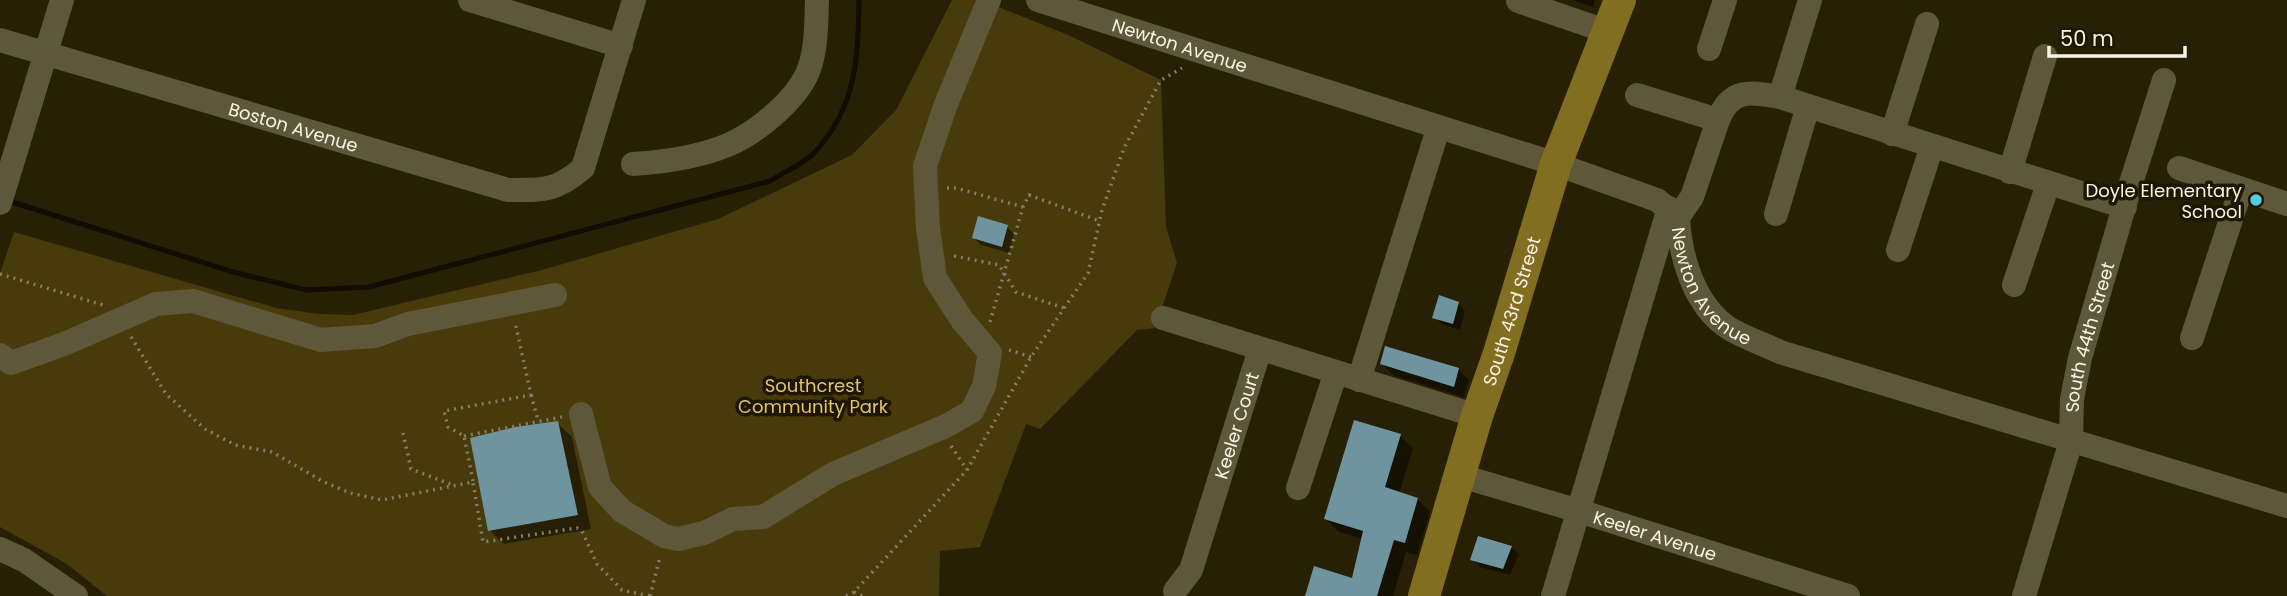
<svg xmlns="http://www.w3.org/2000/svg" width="2287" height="596" font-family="Poppins,sans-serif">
<rect width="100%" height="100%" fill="#282004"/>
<polygon fill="#483b0b" points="952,0 981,0 1068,35 1161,80 1166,227 1177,263 1155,328 1137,330 1040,429 1026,424 980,547 940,551 939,596 107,596 67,564 0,527 0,273 14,232 276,308 319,314 353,315 542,270 718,219 852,155 896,110"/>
<g fill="#0007">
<polygon points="1572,0 1595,0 1593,7"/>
<polygon points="1007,227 1014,234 1009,253 981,245 974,238"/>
<polygon points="1458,303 1465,311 1460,330 1442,324 1434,317"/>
<polygon points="1382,364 1458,369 1469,380 1464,397 1393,375"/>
<polygon points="557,423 572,437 591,529 504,544 489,530"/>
<polygon points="1400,436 1413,448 1399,494 1417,499 1430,512 1417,555 1406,552 1393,596 1307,596 1353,580 1363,539 1339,532 1326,519"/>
<polygon points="1511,547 1519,554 1510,575 1480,567 1472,559"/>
</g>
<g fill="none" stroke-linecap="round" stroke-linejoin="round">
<path stroke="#110b00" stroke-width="5" d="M9 201 233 272 306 290 369 287 770 181C784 172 804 164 815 152 857 106 858 58 859 0"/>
</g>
<g fill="#6e959f">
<polygon points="978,216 1008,225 1002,247 972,238"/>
<polygon points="1439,295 1459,302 1453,324 1432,318"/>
<polygon points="1385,346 1459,368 1454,387 1380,364"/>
<polygon points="1354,420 1401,434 1385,487 1418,498 1405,543 1394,540 1377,596 1305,596 1314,566 1352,578 1363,531 1324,519"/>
<polygon points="558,421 578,515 488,531 470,438 515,427"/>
<polygon points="1478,536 1512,546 1503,569 1470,560"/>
</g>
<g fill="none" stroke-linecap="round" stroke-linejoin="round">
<g stroke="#857e68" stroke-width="3.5" stroke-dasharray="2 5" stroke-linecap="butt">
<polyline points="947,188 956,188 1023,207"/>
<polyline points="954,256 999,265 1016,292 1064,308"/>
<polyline points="0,274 103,305"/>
<polyline points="990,322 1023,207 1029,195 1100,221"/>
<polyline points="131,337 166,394 205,429 235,445 272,452 322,481 350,493 382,500 473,482 483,542 577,528 582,531 597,564 622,590 649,596"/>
<polyline points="1009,350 1031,357"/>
<polyline points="531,395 538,420"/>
<polyline points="403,433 411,469 453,485"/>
<polyline points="464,436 562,417"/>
<polyline points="951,446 967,470"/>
<polyline points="473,481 464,436 448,427 444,411 531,395 515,322"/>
<polyline points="854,592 862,596"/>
<polyline points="650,596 660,557"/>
<polyline points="846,596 854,592 967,470 1031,357 1088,273 1102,210 1124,148 1161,80 1182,68"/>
</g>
<g stroke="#5f573a" stroke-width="24">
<polyline points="470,0 621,46"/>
<path id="s1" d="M1038 0 1556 164 1657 200 1678 217C1680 257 1694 306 1730 329 1745 338 1764 344 1780 352L2287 506"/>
<polyline points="1518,1 1606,31"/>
<path id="s2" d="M0 40 508 190C543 190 555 192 583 168L634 0"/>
<polyline points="1709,49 1725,0"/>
<polyline points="1637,95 1718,120 1692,197 1678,217"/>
<polyline points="1780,97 2125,207"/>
<path d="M1718 120C1731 87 1751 92 1780 97L1810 0"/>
<polyline points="1892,134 1927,24"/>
<path d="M633 164C664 162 699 157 728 145 756 133 794 102 807 74 817 51 816 24 817 0"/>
<polyline points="2179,168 2287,204"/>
<polyline points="2010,172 2045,56"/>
<polyline points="0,203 62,0"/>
<polyline points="1776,214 1808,106"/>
<polyline points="1898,250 1932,146"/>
<polyline points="2014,285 2048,184"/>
<polyline points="1163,318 1477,416"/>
<polyline points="2192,338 2241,189"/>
<polyline points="0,355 11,363 64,344 156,304 193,301 321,340 375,336 408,324 555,295"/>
<polyline points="1359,380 1438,129"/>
<polyline points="581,414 600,487 622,511 664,536 678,539 704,533 733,519 763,517 833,474 948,425 972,411 984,386 990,353 962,320 935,278 928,228 925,166 946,104 989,0"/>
<path id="s3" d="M1461 476 1579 511 1848 596"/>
<polyline points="1298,488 1336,372"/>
<polyline points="0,549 24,560 76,596"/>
<path id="s4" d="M1175 591 1191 570 1260 349"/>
<polyline points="1553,596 1669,208"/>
<path id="s5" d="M2024 596 2071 441 2072 399 2080 358 2131 183 2164 80"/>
</g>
<path stroke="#826e20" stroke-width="32" id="s6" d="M1424 596 1477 416 1499 353 1556 164 1620 0"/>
</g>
<circle fill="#57c9e3" stroke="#1e1600" stroke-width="2.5" cx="2256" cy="200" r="7"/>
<g text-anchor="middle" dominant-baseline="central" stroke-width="7" stroke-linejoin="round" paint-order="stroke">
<g font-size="18" fill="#f8f3e3" stroke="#1e1600">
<text stroke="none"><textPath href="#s1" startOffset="149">Newton Avenue</textPath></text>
<text stroke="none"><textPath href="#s2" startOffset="306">Boston Avenue</textPath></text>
<text stroke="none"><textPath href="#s1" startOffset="758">Newton Avenue</textPath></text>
<text stroke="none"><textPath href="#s6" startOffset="298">South 43rd Street</textPath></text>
<text stroke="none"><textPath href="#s5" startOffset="268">South 44th Street</textPath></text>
<text stroke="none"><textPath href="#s4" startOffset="178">Keeler Court</textPath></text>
<text stroke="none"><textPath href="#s3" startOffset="203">Keeler Avenue</textPath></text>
</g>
<g font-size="18" fill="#f8f3e3" stroke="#1e1600" text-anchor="end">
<text x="2242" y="190">Doyle Elementary<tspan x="2242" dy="21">School</tspan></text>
</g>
<g font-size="18" fill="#e0c56d" stroke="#1e1600">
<text x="813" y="385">Southcrest<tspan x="813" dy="21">Community Park</tspan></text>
</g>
</g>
<path d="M2049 46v10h136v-10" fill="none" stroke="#f8f3e3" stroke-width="3.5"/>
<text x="2060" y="46" font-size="21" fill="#f8f3e3" stroke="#1e1600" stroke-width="5" paint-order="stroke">50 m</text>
</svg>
